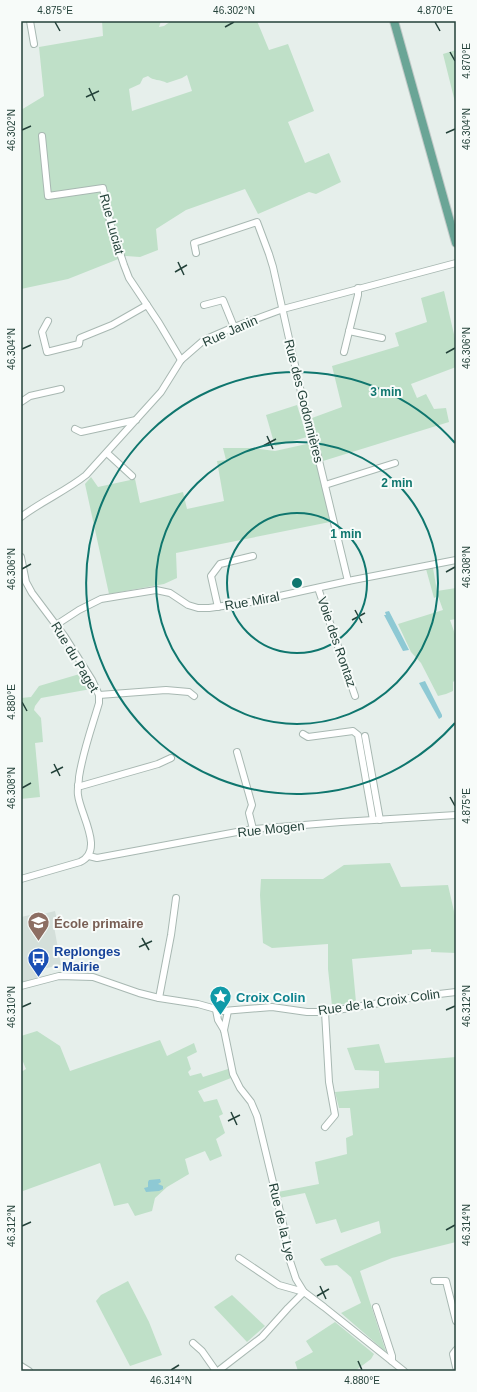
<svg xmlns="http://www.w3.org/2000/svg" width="477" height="1392" font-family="Arial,sans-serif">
<rect width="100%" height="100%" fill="#e6efeb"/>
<polygon fill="#d4dfda" points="55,911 57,920 53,921 61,965 37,970 39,977 21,983 21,917 30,915 31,917"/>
<g fill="#bfe0c8" fill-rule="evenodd">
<path d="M102 21H161L159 27 164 26 171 21H257L269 50 288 44 314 111 288 122 305 163 329 153 341 182 316 194 309 192 258 214 245 189 186 210 156 229 158 250 140 257 126 256 68 279 21 289V110L44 96 39 47 103 36ZM187 75 192 91 132 111 129 89 140 84 143 78 148 76C153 81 160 79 167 83L182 78Z"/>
<polygon points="456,50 456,106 443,54"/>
<polygon points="444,291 456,343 456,367 411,384 417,398 426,394 434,409 446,408 449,422 323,461 312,418 342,407 332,366 399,346 395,333 427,322 421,298"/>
<polygon points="297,405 307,437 275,446 266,415"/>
<polygon points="311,443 319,469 330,522 176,553 177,578 164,584 109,594 85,484 91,477 98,487 135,479 140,503 183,492 187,509 224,501 217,461 226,460 223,448 253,448 275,451"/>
<polygon points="433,568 437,591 456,588 456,619 450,620 456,637 456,679 453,682 453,691 446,694 438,696 421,663 411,652 398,624 443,610 438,596 434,598 426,569"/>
<polygon points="83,673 91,689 41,698 35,706 34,710 41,718 43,742 35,743 40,797 21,799 21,698 31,697 39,686"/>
<polygon points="390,863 401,887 448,885 456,920 456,953 431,952 431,949 412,950 412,954 352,959 356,1002 332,1006 328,969 328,944 272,948 263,943 260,895 261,879 323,879 344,865"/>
<polygon points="37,1031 60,1046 70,1071 160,1040 167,1056 194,1043 197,1052 187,1057 191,1069 188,1072 190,1076 201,1073 203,1077 228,1069 231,1078 198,1091 204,1102 217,1099 223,1114 219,1116 225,1133 216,1139 222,1156 210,1161 205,1151 185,1159 189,1174 167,1187 155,1198 152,1211 135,1216 128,1203 114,1206 100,1163 23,1191 21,1187 21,1072 26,1069 21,1057 21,1036"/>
<polygon points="379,1044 385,1063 456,1057 456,1242 392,1258 360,1271 386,1352 341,1313 361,1303 351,1277 337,1265 325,1266 320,1259 381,1233 379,1221 341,1233 336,1219 316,1224 305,1193 279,1198 278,1192 319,1184 315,1162 347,1154 346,1138 353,1135 350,1108 339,1108 335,1092 379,1088 379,1071 355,1070 347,1048"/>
<polygon points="128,1281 149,1322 162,1355 130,1366 96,1301 101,1295"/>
<polygon points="232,1295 265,1326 247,1342 214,1307"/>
<polygon points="335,1322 374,1354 371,1359 355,1371 298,1371 295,1362 313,1352 306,1341"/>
</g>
<g fill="#8ec9d4">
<polygon points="389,611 409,650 403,651 384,615 386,615 385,612"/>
<polygon points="425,681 442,715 442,717 439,719 419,683"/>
<polygon points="160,1179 161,1182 158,1184 163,1186 163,1189 159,1191 146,1192 144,1188 148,1187 148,1182 149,1180"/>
</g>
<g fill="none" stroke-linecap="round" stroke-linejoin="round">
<defs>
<g id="minor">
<polyline points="30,21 34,44"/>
<polyline points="42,136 48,196 103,188 111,226 124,265 129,278 159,323 181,360"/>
<polyline points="196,253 194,243 257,222 269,254 273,267 301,392 314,440 348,581"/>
<polyline points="204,305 223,300 234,327"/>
<polyline points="48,321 42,332 47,352 79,344 80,338 112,325 147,305"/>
<polyline points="349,331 382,338"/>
<polyline points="344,352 358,295 358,288"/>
<polyline points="21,402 30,396 61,389"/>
<polyline points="75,429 81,432 136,420"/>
<polyline points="107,453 132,476"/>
<polyline points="325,485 395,463"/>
<path d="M21 517C42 501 66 491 86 475L161 392 181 360 204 340 234 327 283 309 456 263"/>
<path d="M21 557 26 582 32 593 65 637 92 680 99 695V703C92 727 83 751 79 777 79 783 77 789 78 795 80 814 105 851 80 862L21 879"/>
<polyline points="318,588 355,696"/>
<polyline points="218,607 211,576 220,564 253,556"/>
<polyline points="56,625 79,610 101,599 119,596 156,590 170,593 188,605 198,608 209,608 257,601 348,581 456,560"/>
<polyline points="99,695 166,690 189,692 194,696"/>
<polyline points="303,734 308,737 353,731 358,735 373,820"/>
<polyline points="365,736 380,820"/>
<polyline points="237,752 252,805 249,813 253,829"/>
<polyline points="78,785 81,786 158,764 171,758"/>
<polyline points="89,856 97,858 253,829 341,822 456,815"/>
<polyline points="21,986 59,976 93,977 139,993 159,998 198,1004 223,1011 272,1007 307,1012 325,1012 422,996 456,992"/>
<polyline points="159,998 171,935 176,898"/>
<polyline points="216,1010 218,1020 224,1030 233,1074 240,1088 251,1102 257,1116 284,1228 289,1258 296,1279 304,1292 324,1307 404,1371"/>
<polyline points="224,1030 228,1011"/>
<polyline points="325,1127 335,1115 329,1082 325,1012"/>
<polyline points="434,1281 446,1281 456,1321"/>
<polyline points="376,1307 392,1356 392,1361"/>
<polyline points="193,1343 202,1351 216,1371"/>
<polyline points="456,1350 453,1354 456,1367"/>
<polyline points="21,1366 29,1371"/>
<polyline points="218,1371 262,1337 288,1308 304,1292 279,1285 239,1258"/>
</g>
<polyline id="major" points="394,21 456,243"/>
</defs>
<use href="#minor" stroke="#a8b8b2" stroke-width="8"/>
<use href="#major" stroke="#c2cac8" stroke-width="10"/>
<use href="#minor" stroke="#fff" stroke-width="6"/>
<use href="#major" stroke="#6aa596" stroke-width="8"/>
</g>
<path fill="none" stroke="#24423a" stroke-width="1.5" d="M55 22 60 31M435 22 440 31M225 27 234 22M450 52 455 61M89 88 95 101M86 97 99 91M22 130 31 126M446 133 455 129M178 262 184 275M175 272 187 265M22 349 31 345M446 353 455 348M267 436 273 449M263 446 276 439M22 569 31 564M446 572 455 567M355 610 362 623M352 620 365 613M22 702 27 711M54 764 60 776M51 773 63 767M22 788 31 783M450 797 455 806M142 938 149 950M139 947 152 941M22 1007 31 1003M446 1010 455 1006M231 1112 237 1125M228 1121 240 1115M22 1226 31 1222M446 1230 455 1225M320 1286 326 1299M317 1296 329 1289M358 1361 362 1370M171 1370 179 1365"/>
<g fill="none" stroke="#0f766e" stroke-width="2">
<circle cx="297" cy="583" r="70"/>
<circle cx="297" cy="583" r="141"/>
<path d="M455 723A211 211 0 1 1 455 443"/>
</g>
<defs>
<symbol id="school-pin" viewBox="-11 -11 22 30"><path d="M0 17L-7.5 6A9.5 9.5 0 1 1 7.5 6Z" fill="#8d6e63" stroke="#f7fbf9"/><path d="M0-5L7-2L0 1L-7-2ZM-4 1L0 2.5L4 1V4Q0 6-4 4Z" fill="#fff"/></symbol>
<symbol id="bus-pin" viewBox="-11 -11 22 30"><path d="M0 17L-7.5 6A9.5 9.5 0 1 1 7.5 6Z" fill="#1a4fb4" stroke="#f7fbf9"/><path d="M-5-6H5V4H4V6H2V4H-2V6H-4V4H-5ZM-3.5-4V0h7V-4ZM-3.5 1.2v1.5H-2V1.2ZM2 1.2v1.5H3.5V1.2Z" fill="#fff"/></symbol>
<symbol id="sight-pin" viewBox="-11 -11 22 30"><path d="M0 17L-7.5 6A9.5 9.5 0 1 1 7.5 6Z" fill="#0f9aa8" stroke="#f7fbf9"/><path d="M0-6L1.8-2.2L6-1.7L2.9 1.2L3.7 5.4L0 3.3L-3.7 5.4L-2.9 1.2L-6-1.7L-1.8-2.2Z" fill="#fff"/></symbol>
</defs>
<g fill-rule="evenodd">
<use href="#school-pin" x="26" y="910" width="25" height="34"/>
<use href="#bus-pin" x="26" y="946" width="25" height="34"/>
<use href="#sight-pin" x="208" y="984" width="25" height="34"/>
</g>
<g text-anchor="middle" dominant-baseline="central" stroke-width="4" stroke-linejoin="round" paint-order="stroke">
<g font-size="13" fill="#24423a" stroke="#f7fbf9">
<text transform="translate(112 224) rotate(75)">Rue Luciat</text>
<text transform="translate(230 331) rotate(-24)">Rue Janin</text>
<text transform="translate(304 401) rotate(76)">Rue des Godonnières</text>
<text transform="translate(252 601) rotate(-10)">Rue Miral</text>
<text transform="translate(337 642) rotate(71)">Voie des Rontaz</text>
<text transform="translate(75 657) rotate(59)">Rue du Paget</text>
<text transform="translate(271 829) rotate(-6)">Rue Mogen</text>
<text transform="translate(379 1002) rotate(-8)">Rue de la Croix Colin</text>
<text transform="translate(282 1222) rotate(77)">Rue de la Lye</text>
</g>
<g font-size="13" font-weight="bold" fill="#785e54" stroke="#f7fbf9" text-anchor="start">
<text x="54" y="923">École primaire</text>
</g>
<g font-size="13" font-weight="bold" fill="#164399" stroke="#f7fbf9" text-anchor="start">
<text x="54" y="951">Replonges<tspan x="54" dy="15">- Mairie</tspan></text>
</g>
<g font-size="13" font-weight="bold" fill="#0d838f" stroke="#f7fbf9" text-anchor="start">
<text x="236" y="997">Croix Colin</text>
</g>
</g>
<circle cx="297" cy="583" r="6" fill="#0f766e" stroke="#f7fbf9" stroke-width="2"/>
<g font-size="12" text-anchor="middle" font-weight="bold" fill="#0f766e" stroke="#f7fbf9" stroke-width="4" stroke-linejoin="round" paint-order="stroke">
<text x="386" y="396">3 min</text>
<text x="397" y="487">2 min</text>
<text x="346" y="538">1 min</text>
</g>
<rect width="477" height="1392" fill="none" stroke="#f7fbf9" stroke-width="44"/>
<rect x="22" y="22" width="433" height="1348" fill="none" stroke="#24423a" stroke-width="1.5"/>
<g font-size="10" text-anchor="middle" fill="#24423a">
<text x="55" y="14">4.875°E</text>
<text x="234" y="14">46.302°N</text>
<text x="435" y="14">4.870°E</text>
<text transform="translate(466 61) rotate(-90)" y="4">4.870°E</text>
<text transform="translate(466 129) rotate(-90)" y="4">46.304°N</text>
<text transform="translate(11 130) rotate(-90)" y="4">46.302°N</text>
<text transform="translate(466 348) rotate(-90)" y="4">46.306°N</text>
<text transform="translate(11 349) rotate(-90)" y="4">46.304°N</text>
<text transform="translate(466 567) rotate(-90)" y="4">46.308°N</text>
<text transform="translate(11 569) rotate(-90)" y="4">46.306°N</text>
<text transform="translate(11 702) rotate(-90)" y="4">4.880°E</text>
<text transform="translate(11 788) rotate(-90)" y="4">46.308°N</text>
<text transform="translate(466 806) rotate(-90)" y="4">4.875°E</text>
<text transform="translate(466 1006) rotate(-90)" y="4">46.312°N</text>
<text transform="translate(11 1007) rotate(-90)" y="4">46.310°N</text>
<text transform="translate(466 1225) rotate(-90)" y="4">46.314°N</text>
<text transform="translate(11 1226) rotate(-90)" y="4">46.312°N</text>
<text x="171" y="1384">46.314°N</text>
<text x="362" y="1384">4.880°E</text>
</g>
</svg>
